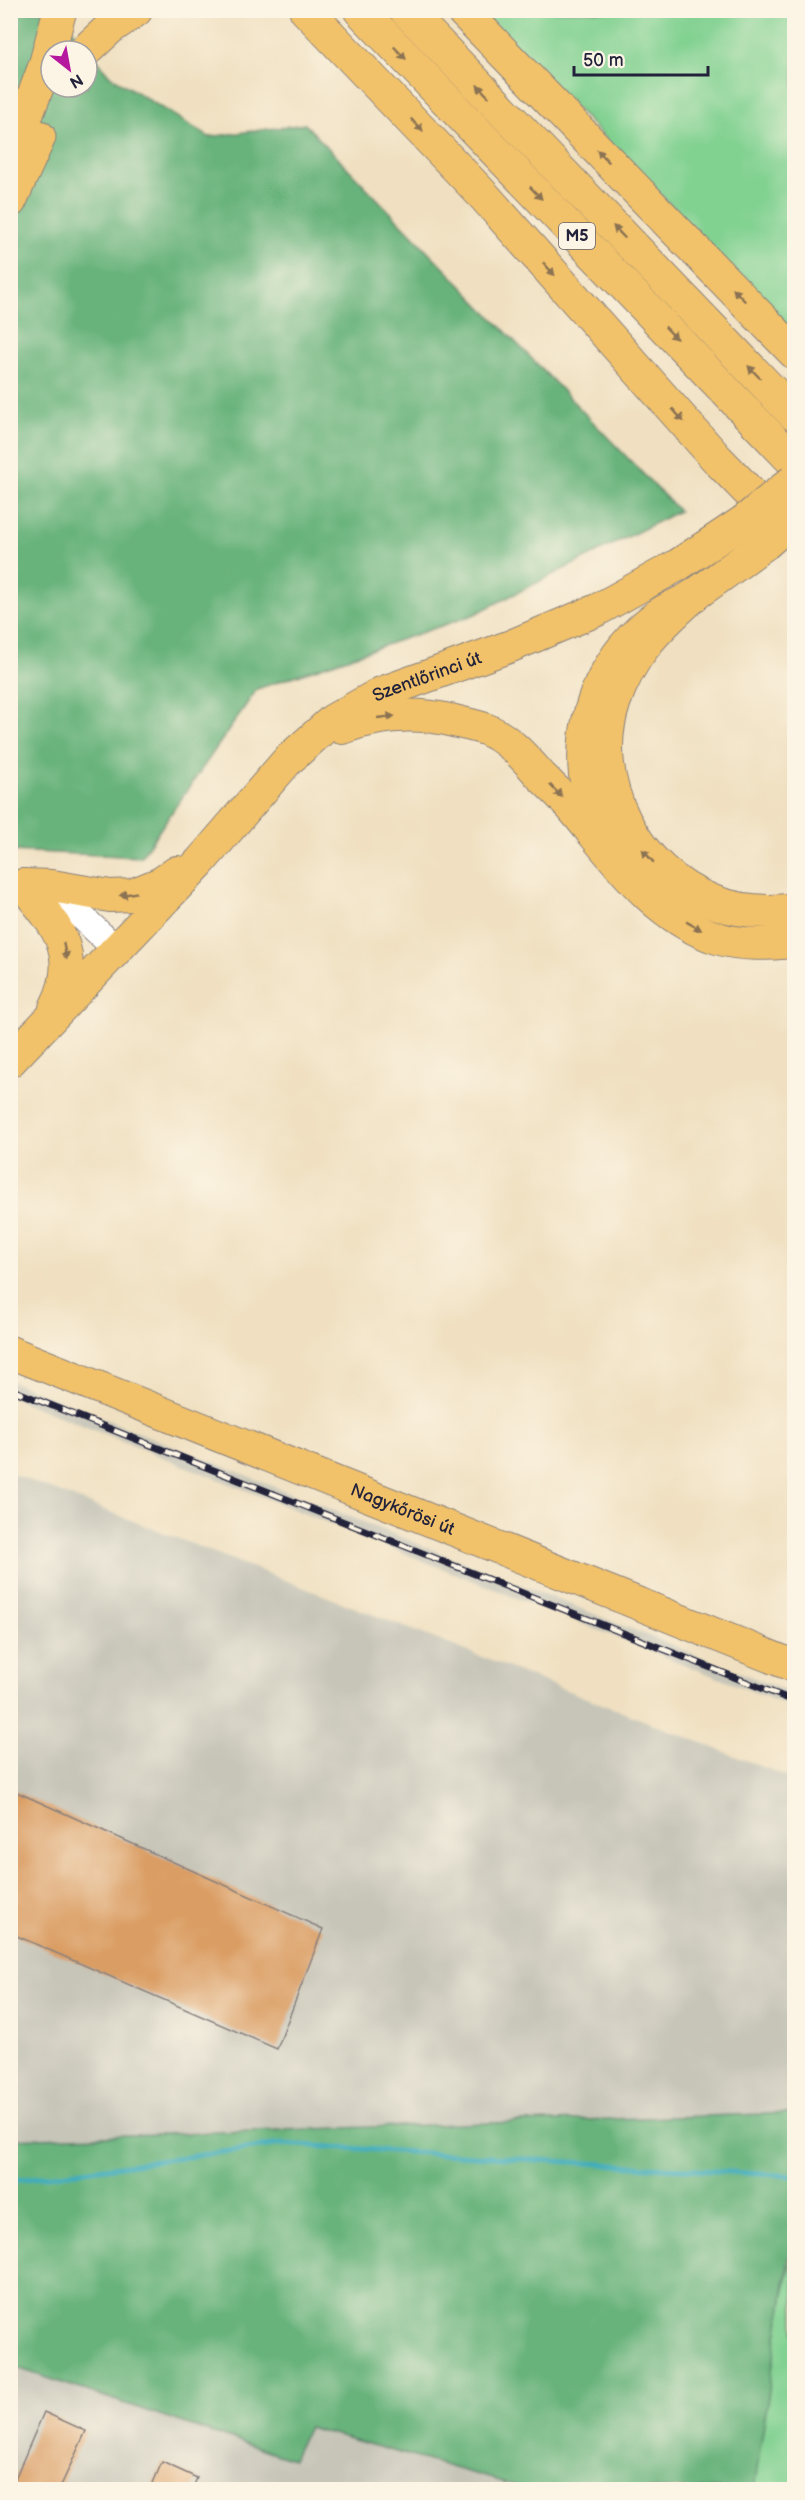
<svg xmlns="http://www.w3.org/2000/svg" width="805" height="2500" font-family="'Balsamiq Sans',sans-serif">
<rect width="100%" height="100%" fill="#fcf5e5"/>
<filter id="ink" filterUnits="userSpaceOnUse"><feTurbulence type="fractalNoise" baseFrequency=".0167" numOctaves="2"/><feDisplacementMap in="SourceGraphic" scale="12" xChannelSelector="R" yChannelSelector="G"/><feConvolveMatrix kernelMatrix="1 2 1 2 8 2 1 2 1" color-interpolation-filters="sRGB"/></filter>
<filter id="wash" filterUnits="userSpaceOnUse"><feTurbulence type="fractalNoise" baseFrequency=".008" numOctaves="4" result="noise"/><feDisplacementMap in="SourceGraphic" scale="24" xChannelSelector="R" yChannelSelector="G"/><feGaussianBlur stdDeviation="1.35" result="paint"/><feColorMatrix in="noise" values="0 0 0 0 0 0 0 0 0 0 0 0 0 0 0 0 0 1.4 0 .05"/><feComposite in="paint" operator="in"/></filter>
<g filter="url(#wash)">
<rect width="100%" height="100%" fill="#f0e0c1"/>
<g fill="#c6c5b8">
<polygon points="10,1381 794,1694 794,1708 11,1397"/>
<polygon points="10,1473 794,1779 794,2113 11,2139"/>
<polygon points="11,2366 293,2459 308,2427 527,2489 11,2490"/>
</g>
<g fill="#81d191" stroke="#527a66" stroke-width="1.5">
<polygon points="481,11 794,11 794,332"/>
<polygon points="794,2247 794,2489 743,2489"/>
</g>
<g fill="#68b37b" stroke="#456a5b" stroke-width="1.5" fill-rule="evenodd">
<path d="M11 11H57L110 76 209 137 305 124 679 511 473 615 257 689 141 857 11 851ZM51 51H87V87H51Z"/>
<polygon points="794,2113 794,2226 754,2489 528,2489 308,2427 293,2459 11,2366 11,2139"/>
</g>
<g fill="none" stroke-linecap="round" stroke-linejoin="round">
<polyline stroke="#3eacbc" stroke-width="5" points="10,2181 282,2144 794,2176"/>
</g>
<g id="blocks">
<g fill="#da9d64">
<polygon points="10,1789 323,1929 277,2049 10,1933"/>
<polygon points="44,2412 86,2431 59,2490 10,2490"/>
<polygon points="162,2462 197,2478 192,2490 150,2490"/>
</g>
</g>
</g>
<g filter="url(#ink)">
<use href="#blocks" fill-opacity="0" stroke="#89817e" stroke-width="1.5"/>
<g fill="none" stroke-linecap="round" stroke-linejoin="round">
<defs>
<polyline id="minor" points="29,888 82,917 116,949"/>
<g id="major">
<path d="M342 728C377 715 414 712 450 720 461 723 474 725 485 729 508 738 525 758 541 776 552 787 563 797 573 809 615 858 652 916 717 938 741 946 770 944 794 942"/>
<path d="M599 838C595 817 588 795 585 775 579 711 607 652 658 615 669 607 683 603 694 595 718 579 741 561 765 544"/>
<polyline points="23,885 52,886 110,896 132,895 161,883 177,872"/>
<path d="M23 885C57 926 83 954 55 1008"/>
<path id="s1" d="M10 1061 200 862 288 760 333 720 381 693 511 646 597 610 678 565 744 521"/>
<path id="s2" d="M10 1352 794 1666"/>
</g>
<g id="highway">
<polyline points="306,10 485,197 718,460 783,527"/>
<polyline points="360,10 794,462"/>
<polyline points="406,10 794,414"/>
<polyline points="462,10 794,352"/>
<polyline points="85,51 111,27 136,10"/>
<polyline points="10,159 45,66 60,10"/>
<polyline points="10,201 39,137"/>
<path d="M692 597C656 629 630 655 614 702 587 781 636 873 714 902 740 912 767 913 794 910"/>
</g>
</defs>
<use href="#minor" stroke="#89817e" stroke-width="28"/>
<use href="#major" stroke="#89817e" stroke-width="34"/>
<use href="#highway" stroke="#89817e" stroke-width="35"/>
<use href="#minor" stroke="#fff" stroke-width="26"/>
<use href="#major" stroke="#f2c26a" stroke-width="32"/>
<use href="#highway" stroke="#f2c26a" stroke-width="33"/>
<defs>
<polyline id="rail" points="10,1389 794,1701"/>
</defs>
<use href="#rail" stroke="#22223b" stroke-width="7"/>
<use href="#rail" stroke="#fcf5e5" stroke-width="4.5" stroke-dasharray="14" stroke-linecap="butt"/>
<defs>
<g id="major-bridge">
<polyline points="744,521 794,480"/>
<polyline points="765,544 794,519"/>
</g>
</defs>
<use href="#major-bridge" stroke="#89817e" stroke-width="34" stroke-linecap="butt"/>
<use href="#major-bridge" stroke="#f2c26a" stroke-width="32"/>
</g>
<defs><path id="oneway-solid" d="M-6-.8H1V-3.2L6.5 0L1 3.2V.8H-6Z" transform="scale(1.5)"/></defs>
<g fill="#8a7252">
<use href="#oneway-solid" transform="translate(400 53) rotate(46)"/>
<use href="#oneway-solid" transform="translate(483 91) rotate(-134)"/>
<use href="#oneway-solid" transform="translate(417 125) rotate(46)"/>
<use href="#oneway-solid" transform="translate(603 156) rotate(-134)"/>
<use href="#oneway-solid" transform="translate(536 193) rotate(46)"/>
<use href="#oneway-solid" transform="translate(619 232) rotate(-134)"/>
<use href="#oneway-solid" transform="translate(549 269) rotate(48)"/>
<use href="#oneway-solid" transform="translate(739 295) rotate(-134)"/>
<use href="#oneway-solid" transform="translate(671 333) rotate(46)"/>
<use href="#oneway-solid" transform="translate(754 372) rotate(-134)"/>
<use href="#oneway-solid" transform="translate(678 415) rotate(49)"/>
<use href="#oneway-solid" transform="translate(386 717) rotate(-6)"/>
<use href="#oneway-solid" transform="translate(556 791) rotate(46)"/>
<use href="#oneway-solid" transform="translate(648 856) rotate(-131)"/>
<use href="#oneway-solid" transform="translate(128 894) rotate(170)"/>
<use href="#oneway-solid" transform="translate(694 926) rotate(29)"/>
<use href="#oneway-solid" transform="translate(65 951) rotate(78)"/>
</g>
</g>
<g text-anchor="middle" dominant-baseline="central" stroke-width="4.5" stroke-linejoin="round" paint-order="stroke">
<rect fill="#fcf5e5" stroke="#63616e" stroke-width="1.5" x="559" y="223" width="36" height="26" rx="4.5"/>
<g font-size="16" font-weight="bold" fill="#22223b">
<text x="577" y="236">M5</text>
</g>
<g font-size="18" fill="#22223b" stroke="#fcf5e5">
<text stroke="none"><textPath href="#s1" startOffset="574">Szentlőrinci út</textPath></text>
<text stroke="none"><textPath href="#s2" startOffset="423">Nagykőrösi út</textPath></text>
</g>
</g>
<rect width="805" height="2500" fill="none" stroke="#fcf5e5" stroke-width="36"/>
<g transform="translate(69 69) rotate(149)"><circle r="28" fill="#fcf5e5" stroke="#a5a1a1" stroke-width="1.5"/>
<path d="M0-4.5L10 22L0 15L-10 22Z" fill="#b5179e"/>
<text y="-9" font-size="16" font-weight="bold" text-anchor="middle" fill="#22223b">N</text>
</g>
<path d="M574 66v9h134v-9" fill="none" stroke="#22223b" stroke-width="3"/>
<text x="583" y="66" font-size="18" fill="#22223b" stroke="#fcf5e5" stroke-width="4.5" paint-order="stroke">50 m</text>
</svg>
